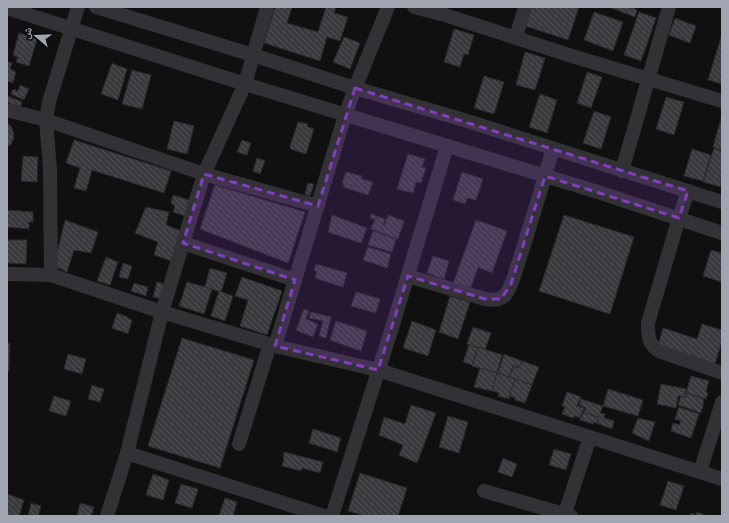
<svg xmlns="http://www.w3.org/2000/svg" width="729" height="523" font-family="'Nunito Sans','Noto Naskh Arabic',sans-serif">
<defs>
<pattern id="building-back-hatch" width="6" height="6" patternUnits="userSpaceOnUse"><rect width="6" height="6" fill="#3a3a3e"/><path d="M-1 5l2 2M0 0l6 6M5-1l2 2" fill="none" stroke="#535458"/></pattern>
</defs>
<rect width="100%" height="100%" fill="#101011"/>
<g fill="url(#building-back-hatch)" stroke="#2a2a2d">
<polygon points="275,7 292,7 287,23 318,32 326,7 336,7 334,13 348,17 340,41 327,37 320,61 264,43"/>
<polygon points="528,7 579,7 568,40 522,25"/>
<polygon points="609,7 630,7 637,10 635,17"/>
<polygon points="594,12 623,22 613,51 584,40"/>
<polygon points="639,12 656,18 641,61 624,55"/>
<polygon points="675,18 696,26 690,43 669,35"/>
<polygon points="454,29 474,35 468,55 464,54 460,67 444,62"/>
<polygon points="19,33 37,39 29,66 16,62 18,57 13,55"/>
<polygon points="722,34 722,84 708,80"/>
<polygon points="344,37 360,43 350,69 333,62"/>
<polygon points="525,52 545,58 535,90 516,85"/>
<polygon points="7,62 12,63 10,69 16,72 13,83 7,81"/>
<polygon points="112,63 127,69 118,100 101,94"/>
<polygon points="132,70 151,75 142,109 122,104"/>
<polygon points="587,72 602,77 591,108 577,103"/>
<polygon points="484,76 504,82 494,114 474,108"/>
<polygon points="20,85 29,89 24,100 11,94 13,89 18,91"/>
<polygon points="540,94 557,100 547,133 529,127"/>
<polygon points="8,96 22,102 20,107 7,102"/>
<polygon points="666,97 684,102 674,135 656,129"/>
<polygon points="594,111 611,117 601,149 583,143"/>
<polygon points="722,115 722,150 713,147"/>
<polygon points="174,121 194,126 187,154 167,149"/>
<polygon points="298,122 307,124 308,127 314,129 306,154 291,149 290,146"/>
<polygon points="7,123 11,126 13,131 14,135 13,140 11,144 7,147"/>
<polygon points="74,140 171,171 164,193 92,170 86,191 74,188 80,168 66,163"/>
<polygon points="242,140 251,143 247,155 237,152"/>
<polygon points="714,148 722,151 721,187 703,182"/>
<polygon points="692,149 711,155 703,181 684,176"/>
<polygon points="408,154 425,159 422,167 426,168 421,183 416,182 413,193 397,189"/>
<polygon points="23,156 38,157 37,182 21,181"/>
<polygon points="257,158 265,161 260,174 253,171"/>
<polygon points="346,172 362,176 362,179 373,182 368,195 343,187 344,184 342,183"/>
<polygon points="462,172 483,179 476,200 467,198 465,204 453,200"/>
<polygon points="308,183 314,184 310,196 305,194"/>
<polygon points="215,185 305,212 288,263 200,229"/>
<polygon points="173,195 192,201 188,217 173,212 175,206 171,203"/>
<polygon points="146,207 169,212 166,225 181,231 171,261 154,255 158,242 135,233"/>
<polygon points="7,210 33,212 33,222 29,222 29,229 7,227"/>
<polygon points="371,214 385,219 383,225 384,226 388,215 404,221 398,239 371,229 375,219 370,218"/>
<polygon points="332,215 367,228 361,243 328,232"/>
<polygon points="564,215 634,237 610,314 539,291"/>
<polygon points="65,220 98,232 91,253 74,250 67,272 54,266"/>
<polygon points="476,220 507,231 492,273 478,267 470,290 453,284"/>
<polygon points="373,231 396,239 392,252 368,245"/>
<polygon points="7,240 27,240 26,264 7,263"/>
<polygon points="368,247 391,254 387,268 363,260"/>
<polygon points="711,250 722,253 722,282 703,276"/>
<polygon points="433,256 449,261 444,279 427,273"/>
<polygon points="106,257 118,262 110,285 97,281"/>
<polygon points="123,263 132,266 128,279 119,277"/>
<polygon points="316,264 347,273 343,287 315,278 317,272 314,270"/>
<polygon points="210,268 227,273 221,292 205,287"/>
<polygon points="242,277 282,291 267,335 240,326 248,300 235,296"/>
<polygon points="157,282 166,284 163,299 153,297"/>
<polygon points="187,282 212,289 204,314 179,306"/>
<polygon points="134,283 148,287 146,296 131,291"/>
<polygon points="219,291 233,296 225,321 211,316"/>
<polygon points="356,292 380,299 376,313 351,306"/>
<polygon points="450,296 470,302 458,339 439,332"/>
<polygon points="304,309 309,311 306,319 318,324 313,337 296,330"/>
<polygon points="311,312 331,317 326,338 319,336 323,321 309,318"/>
<polygon points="117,313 128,317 127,318 132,320 128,334 112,328"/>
<polygon points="336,321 367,331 361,351 330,340"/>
<polygon points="412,321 436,330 428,356 403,348"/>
<polygon points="702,324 722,330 722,341 715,364 658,346 663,328 697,339"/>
<polygon points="473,327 491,333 485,350 478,347 478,348 467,344"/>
<polygon points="182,338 254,360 220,468 148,446"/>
<polygon points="7,343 10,343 9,371 7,371"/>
<polygon points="469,345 478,348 472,365 463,362"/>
<polygon points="478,347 502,355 497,373 472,366"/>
<polygon points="68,354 86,359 82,374 64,369"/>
<polygon points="504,354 522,361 519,368 513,366 509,377 498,373"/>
<polygon points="522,361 539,367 532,385 509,377 514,365 519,368"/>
<polygon points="480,368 497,373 492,391 474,387"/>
<polygon points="497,373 515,379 509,399 498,396 499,393 492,391"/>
<polygon points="691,376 709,381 706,392 708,393 706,399 686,393"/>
<polygon points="515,379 532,385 525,403 515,400 515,398 509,396"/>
<polygon points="661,384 686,389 685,397 678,396 676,408 657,404"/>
<polygon points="92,385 104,389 100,402 88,399"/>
<polygon points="608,389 643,400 638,416 603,406"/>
<polygon points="567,392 581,397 577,406 584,408 580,418 574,416 573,418 562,414 565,407 562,406"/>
<polygon points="687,393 703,399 704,402 701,413 678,405 681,396 685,398"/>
<polygon points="54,396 71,401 66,416 49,411"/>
<polygon points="581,399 603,406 600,413 605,414 604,418 614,421 612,429 596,423 598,417 584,412 586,408 579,405"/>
<polygon points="411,405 436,413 417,463 399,455 403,445 379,435 384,417 405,424"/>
<polygon points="679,407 699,414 691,438 671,431 673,423 679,425 681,421 675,419"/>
<polygon points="584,412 599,418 596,423 594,422 593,424 580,420 583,413"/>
<polygon points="448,416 468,422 459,453 439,447"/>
<polygon points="638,418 655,422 649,441 632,433"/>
<polygon points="313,429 341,438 337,452 309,443"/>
<polygon points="554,449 571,454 566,470 549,465"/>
<polygon points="284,452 323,462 320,473 302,468 301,471 282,466 284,458 283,457"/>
<polygon points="503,458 517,464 512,477 498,472"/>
<polygon points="360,473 407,488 398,516 365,516 348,511"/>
<polygon points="153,474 169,480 163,500 146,495"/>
<polygon points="668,481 684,486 676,510 660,505"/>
<polygon points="181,484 198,489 192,508 175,503"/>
<polygon points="7,494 24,500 19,516 7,516"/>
<polygon points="225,498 237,502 233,516 219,516"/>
<polygon points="31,503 41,506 38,516 28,516"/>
<polygon points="80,503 94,507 91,516 77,516"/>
<polygon points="697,512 708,516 690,516 691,513 696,515"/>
</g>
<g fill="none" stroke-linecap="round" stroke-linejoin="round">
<g stroke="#313136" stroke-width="14">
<polyline points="96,7 253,55 355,88 464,120 722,202"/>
<polyline points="267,7 245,84 204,174 162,312 127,453 324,516"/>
<polyline points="414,7 445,15 572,56 722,101"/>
<polyline points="7,8 245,84 601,193 722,233"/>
<polyline points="516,37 525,7"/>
<polyline points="7,110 46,120 204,174 318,206"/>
<polyline points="622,171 669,7"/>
<path d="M688 191 679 218 648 323C648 337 648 345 661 352L722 373"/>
<polyline points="183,243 295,280"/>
<polyline points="7,274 51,275 162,312 275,346 378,370 722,479"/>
<polyline points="51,275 50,169 46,120 49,102 78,7"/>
<path d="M408 276 485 299C492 300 499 301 505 295 511 289 515 273 518 264 530 226 542 187 553 148"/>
<polyline points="275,346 345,115 355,88 388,7"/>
<polyline points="239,444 270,344"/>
<polyline points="700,472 722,402"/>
<polyline points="484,491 571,516"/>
<polyline points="107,516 127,453"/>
<polyline points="332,516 391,331 447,146"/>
<polyline points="564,516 590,437"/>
</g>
</g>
<path fill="#813ebd" fill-opacity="0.2" stroke="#813ebd" stroke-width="3" stroke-dasharray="8 5" stroke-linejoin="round" d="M355 88 688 191 679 218 545 176 511 284 501 299H485L408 276 378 370 275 346 295 280 183 243 204 174 318 206Z"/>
<rect width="729" height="523" fill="none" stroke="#a1a5b2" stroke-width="16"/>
<g transform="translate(36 36) rotate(289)" stroke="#0b0b0c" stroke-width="3" paint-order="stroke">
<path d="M0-3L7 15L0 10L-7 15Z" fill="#a1a5b2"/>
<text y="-6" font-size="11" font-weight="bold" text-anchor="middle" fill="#a1a5b2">ش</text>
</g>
</svg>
